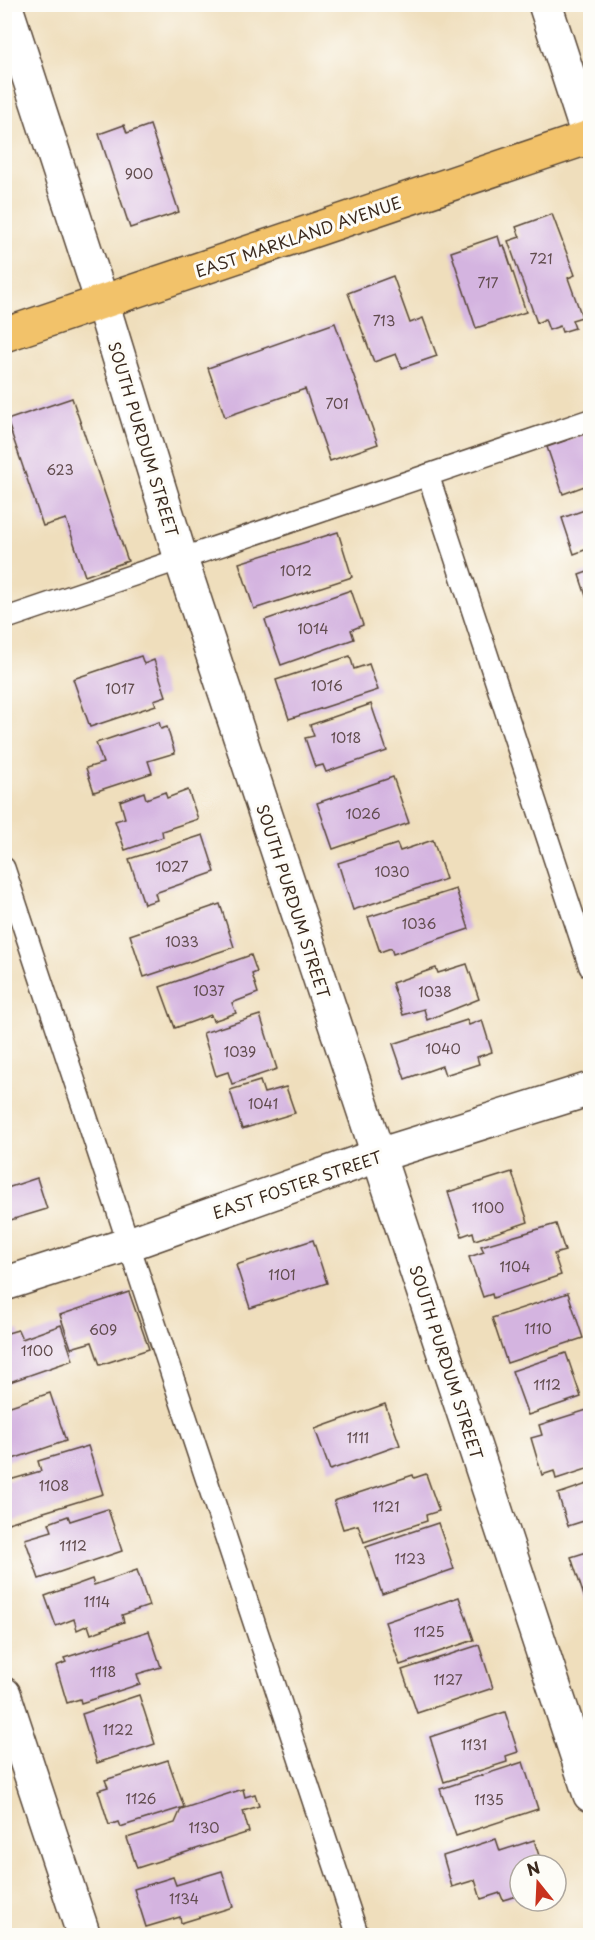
<svg xmlns="http://www.w3.org/2000/svg" width="595" height="1940" font-family="'Playpen Sans',sans-serif">
<rect width="100%" height="100%" fill="#fdfcf7"/>
<filter id="ink" filterUnits="userSpaceOnUse"><feTurbulence type="fractalNoise" baseFrequency=".0167" numOctaves="2"/><feDisplacementMap in="SourceGraphic" scale="12" xChannelSelector="R" yChannelSelector="G"/><feConvolveMatrix kernelMatrix="1 2 1 2 8 2 1 2 1" color-interpolation-filters="sRGB"/></filter>
<filter id="wash" filterUnits="userSpaceOnUse"><feTurbulence type="fractalNoise" baseFrequency=".008" numOctaves="4" result="noise"/><feDisplacementMap in="SourceGraphic" scale="24" xChannelSelector="R" yChannelSelector="G"/><feGaussianBlur stdDeviation="1.35" result="paint"/><feColorMatrix in="noise" values="0 0 0 0 0 0 0 0 0 0 0 0 0 0 0 0 0 1.4 0 .05"/><feComposite in="paint" operator="in"/></filter>
<g filter="url(#wash)">
<rect width="100%" height="100%" fill="#efdebc"/>
<g id="blocks">
<g fill="#d4b4e0">
<polygon points="124,125 127,133 150,125 179,212 130,228 99,134"/>
<polygon points="552,214 575,275 568,278 582,317 572,320 575,328 562,332 560,326 549,330 545,319 537,323 508,241 520,237 516,227"/>
<polygon points="498,236 501,246 504,245 526,312 476,328 451,252"/>
<polygon points="393,276 410,323 423,318 437,356 402,368 396,354 374,362 348,293"/>
<polygon points="335,323 378,444 330,461 305,389 225,417 208,368"/>
<polygon points="72,398 128,561 85,576 66,519 43,526 7,420"/>
<polygon points="590,432 590,484 563,494 547,447"/>
<polygon points="590,508 590,548 574,554 562,518"/>
<polygon points="338,532 352,577 254,609 239,563"/>
<polygon points="590,571 590,608 579,575"/>
<polygon points="351,590 363,625 351,630 354,639 281,665 265,620"/>
<polygon points="141,656 144,664 154,660 166,696 154,700 156,705 90,727 73,679"/>
<polygon points="350,656 354,669 369,664 378,690 289,719 276,680"/>
<polygon points="371,704 387,751 326,772 323,765 315,767 305,738 314,736 310,725"/>
<polygon points="159,722 161,729 167,727 175,753 148,761 152,773 94,792 86,768 103,763 96,743"/>
<polygon points="393,777 409,823 333,849 317,803"/>
<polygon points="188,790 198,819 162,831 163,837 125,850 115,821 125,818 120,801 144,792 146,799 165,792 167,798"/>
<polygon points="203,835 215,872 155,893 157,900 144,904 129,859"/>
<polygon points="433,840 446,879 353,910 338,863 397,844 400,851"/>
<polygon points="456,889 469,929 393,954 391,948 380,952 368,917"/>
<polygon points="220,904 234,947 144,977 130,935"/>
<polygon points="251,955 257,972 252,974 258,993 232,1003 236,1013 213,1021 211,1015 175,1028 160,987"/>
<polygon points="467,964 479,999 427,1020 424,1009 403,1015 392,983 436,968 438,973"/>
<polygon points="260,1015 277,1069 232,1084 228,1072 216,1076 203,1033"/>
<polygon points="467,1020 469,1025 482,1020 492,1052 477,1057 479,1064 445,1075 442,1066 405,1079 393,1044"/>
<polygon points="260,1081 264,1093 286,1087 295,1113 242,1129 230,1090"/>
<polygon points="512,1172 528,1222 475,1240 473,1232 462,1236 448,1192"/>
<polygon points="37,1178 47,1209 4,1222 4,1189"/>
<polygon points="556,1224 565,1251 554,1254 561,1275 493,1298 492,1294 483,1297 469,1257 484,1252 481,1246"/>
<polygon points="313,1240 327,1283 250,1308 236,1265"/>
<polygon points="129,1292 149,1349 100,1365 92,1342 71,1348 60,1315"/>
<polygon points="568,1293 583,1338 507,1363 492,1318"/>
<polygon points="61,1325 73,1360 4,1384 4,1334 18,1330 22,1339"/>
<polygon points="566,1353 581,1397 528,1415 512,1371"/>
<polygon points="50,1393 66,1441 4,1462 4,1408"/>
<polygon points="385,1404 400,1445 330,1470 315,1429"/>
<polygon points="590,1409 590,1468 556,1479 554,1471 542,1475 531,1438 542,1435 539,1425"/>
<polygon points="88,1446 103,1494 8,1523 4,1513 4,1491 9,1490 6,1481 41,1471 38,1461"/>
<polygon points="426,1474 439,1511 426,1515 427,1521 364,1542 358,1525 343,1529 334,1501 413,1475 414,1478"/>
<polygon points="590,1483 590,1530 587,1520 568,1526 558,1494"/>
<polygon points="108,1509 122,1551 39,1579 25,1539 52,1531 49,1523 68,1516 70,1521"/>
<polygon points="438,1523 454,1569 382,1594 366,1547"/>
<polygon points="590,1551 590,1601 586,1602 571,1557"/>
<polygon points="137,1570 149,1606 122,1615 124,1622 91,1634 88,1625 77,1630 74,1619 56,1626 45,1596 92,1579 94,1585"/>
<polygon points="459,1597 474,1640 400,1665 385,1622"/>
<polygon points="149,1631 161,1667 137,1674 140,1684 81,1703 80,1699 67,1703 56,1666 66,1662 64,1658"/>
<polygon points="479,1645 493,1688 417,1713 402,1670"/>
<polygon points="139,1695 155,1744 97,1763 82,1714"/>
<polygon points="505,1712 518,1752 506,1756 507,1762 444,1782 430,1737"/>
<polygon points="168,1760 184,1807 120,1827 118,1822 109,1825 98,1790 108,1787 105,1780"/>
<polygon points="523,1762 538,1809 456,1836 440,1789"/>
<polygon points="243,1789 245,1797 255,1794 259,1806 243,1811 249,1832 137,1868 127,1838 175,1823 181,1809"/>
<polygon points="496,1839 500,1851 534,1840 542,1865 520,1865 520,1895 503,1900 500,1893 481,1899 475,1880 452,1887 443,1856"/>
<polygon points="222,1871 233,1907 181,1923 180,1917 146,1927 134,1889 173,1877 176,1885"/>
</g>
</g>
</g>
<g filter="url(#ink)">
<use href="#blocks" fill-opacity="0" stroke="#564536" stroke-width="1.5"/>
<g fill="none" stroke-linecap="round" stroke-linejoin="round">
<defs>
<g id="lane">
<polyline points="428,475 590,967"/>
<polyline points="4,619 590,420"/>
<polyline points="4,868 358,1936"/>
</g>
<g id="street">
<polyline points="5,4 102,302 181,559 590,1795"/>
<polyline points="545,4 590,142"/>
<polyline points="4,1284 129,1244 379,1155 590,1089"/>
<polyline points="4,1694 84,1936"/>
</g>
<polyline id="primary" points="4,335 590,137"/>
</defs>
<use href="#lane" stroke="#564536" stroke-width="24"/>
<use href="#street" stroke="#564536" stroke-width="36"/>
<use href="#primary" stroke="#564536" stroke-width="36"/>
<use href="#lane" stroke="#fff" stroke-width="21"/>
<use href="#street" stroke="#fff" stroke-width="33"/>
<use href="#primary" stroke="#f2c26a" stroke-width="33"/>
</g>
</g>
<g text-anchor="middle" dominant-baseline="central" stroke-width="6" stroke-linejoin="round" paint-order="stroke">
<g font-size="14" fill="#614c4e">
<text x="139" y="173">900</text>
<text x="541" y="258">721</text>
<text x="488" y="282">717</text>
<text x="384" y="320">713</text>
<text x="337" y="403">701</text>
<text x="60" y="469">623</text>
<text x="296" y="570">1012</text>
<text x="313" y="628">1014</text>
<text x="327" y="685">1016</text>
<text x="120" y="688">1017</text>
<text x="346" y="737">1018</text>
<text x="363" y="813">1026</text>
<text x="172" y="866">1027</text>
<text x="392" y="871">1030</text>
<text x="419" y="923">1036</text>
<text x="182" y="941">1033</text>
<text x="209" y="990">1037</text>
<text x="435" y="991">1038</text>
<text x="443" y="1048">1040</text>
<text x="240" y="1051">1039</text>
<text x="263" y="1103">1041</text>
<text x="488" y="1207">1100</text>
<text x="515" y="1266">1104</text>
<text x="282" y="1274">1101</text>
<text x="538" y="1328">1110</text>
<text x="103" y="1329">609</text>
<text x="37" y="1350">1100</text>
<text x="547" y="1384">1112</text>
<text x="358" y="1437">1111</text>
<text x="54" y="1485">1108</text>
<text x="386" y="1506">1121</text>
<text x="73" y="1545">1112</text>
<text x="410" y="1558">1123</text>
<text x="97" y="1601">1114</text>
<text x="429" y="1631">1125</text>
<text x="103" y="1671">1118</text>
<text x="448" y="1679">1127</text>
<text x="118" y="1729">1122</text>
<text x="474" y="1744">1131</text>
<text x="141" y="1798">1126</text>
<text x="489" y="1799">1135</text>
<text x="204" y="1827">1130</text>
<text x="184" y="1898">1134</text>
</g>
<g font-size="16" fill="#3b2a1e" stroke="#fdfcf7">
<text transform="translate(298 236) rotate(-19)">EAST MARKLAND AVENUE</text>
<text transform="translate(144 439) rotate(73)">SOUTH PURDUM STREET</text>
<text transform="translate(294 901) rotate(72)">SOUTH PURDUM STREET</text>
<text transform="translate(297 1184) rotate(-19)">EAST FOSTER STREET</text>
<text transform="translate(447 1362) rotate(72)">SOUTH PURDUM STREET</text>
</g>
</g>
<rect width="595" height="1940" fill="none" stroke="#fdfcf7" stroke-width="24"/>
<g transform="translate(538 1883) rotate(342)"><circle r="28" fill="#fdfcf7" stroke="#afa8a0" stroke-width="1.5"/>
<path d="M0-4.5L10 22L0 15L-10 22Z" fill="#c8321e"/>
<text y="-9" font-size="16" font-weight="bold" text-anchor="middle" fill="#3b2a1e">N</text>
</g>
</svg>
